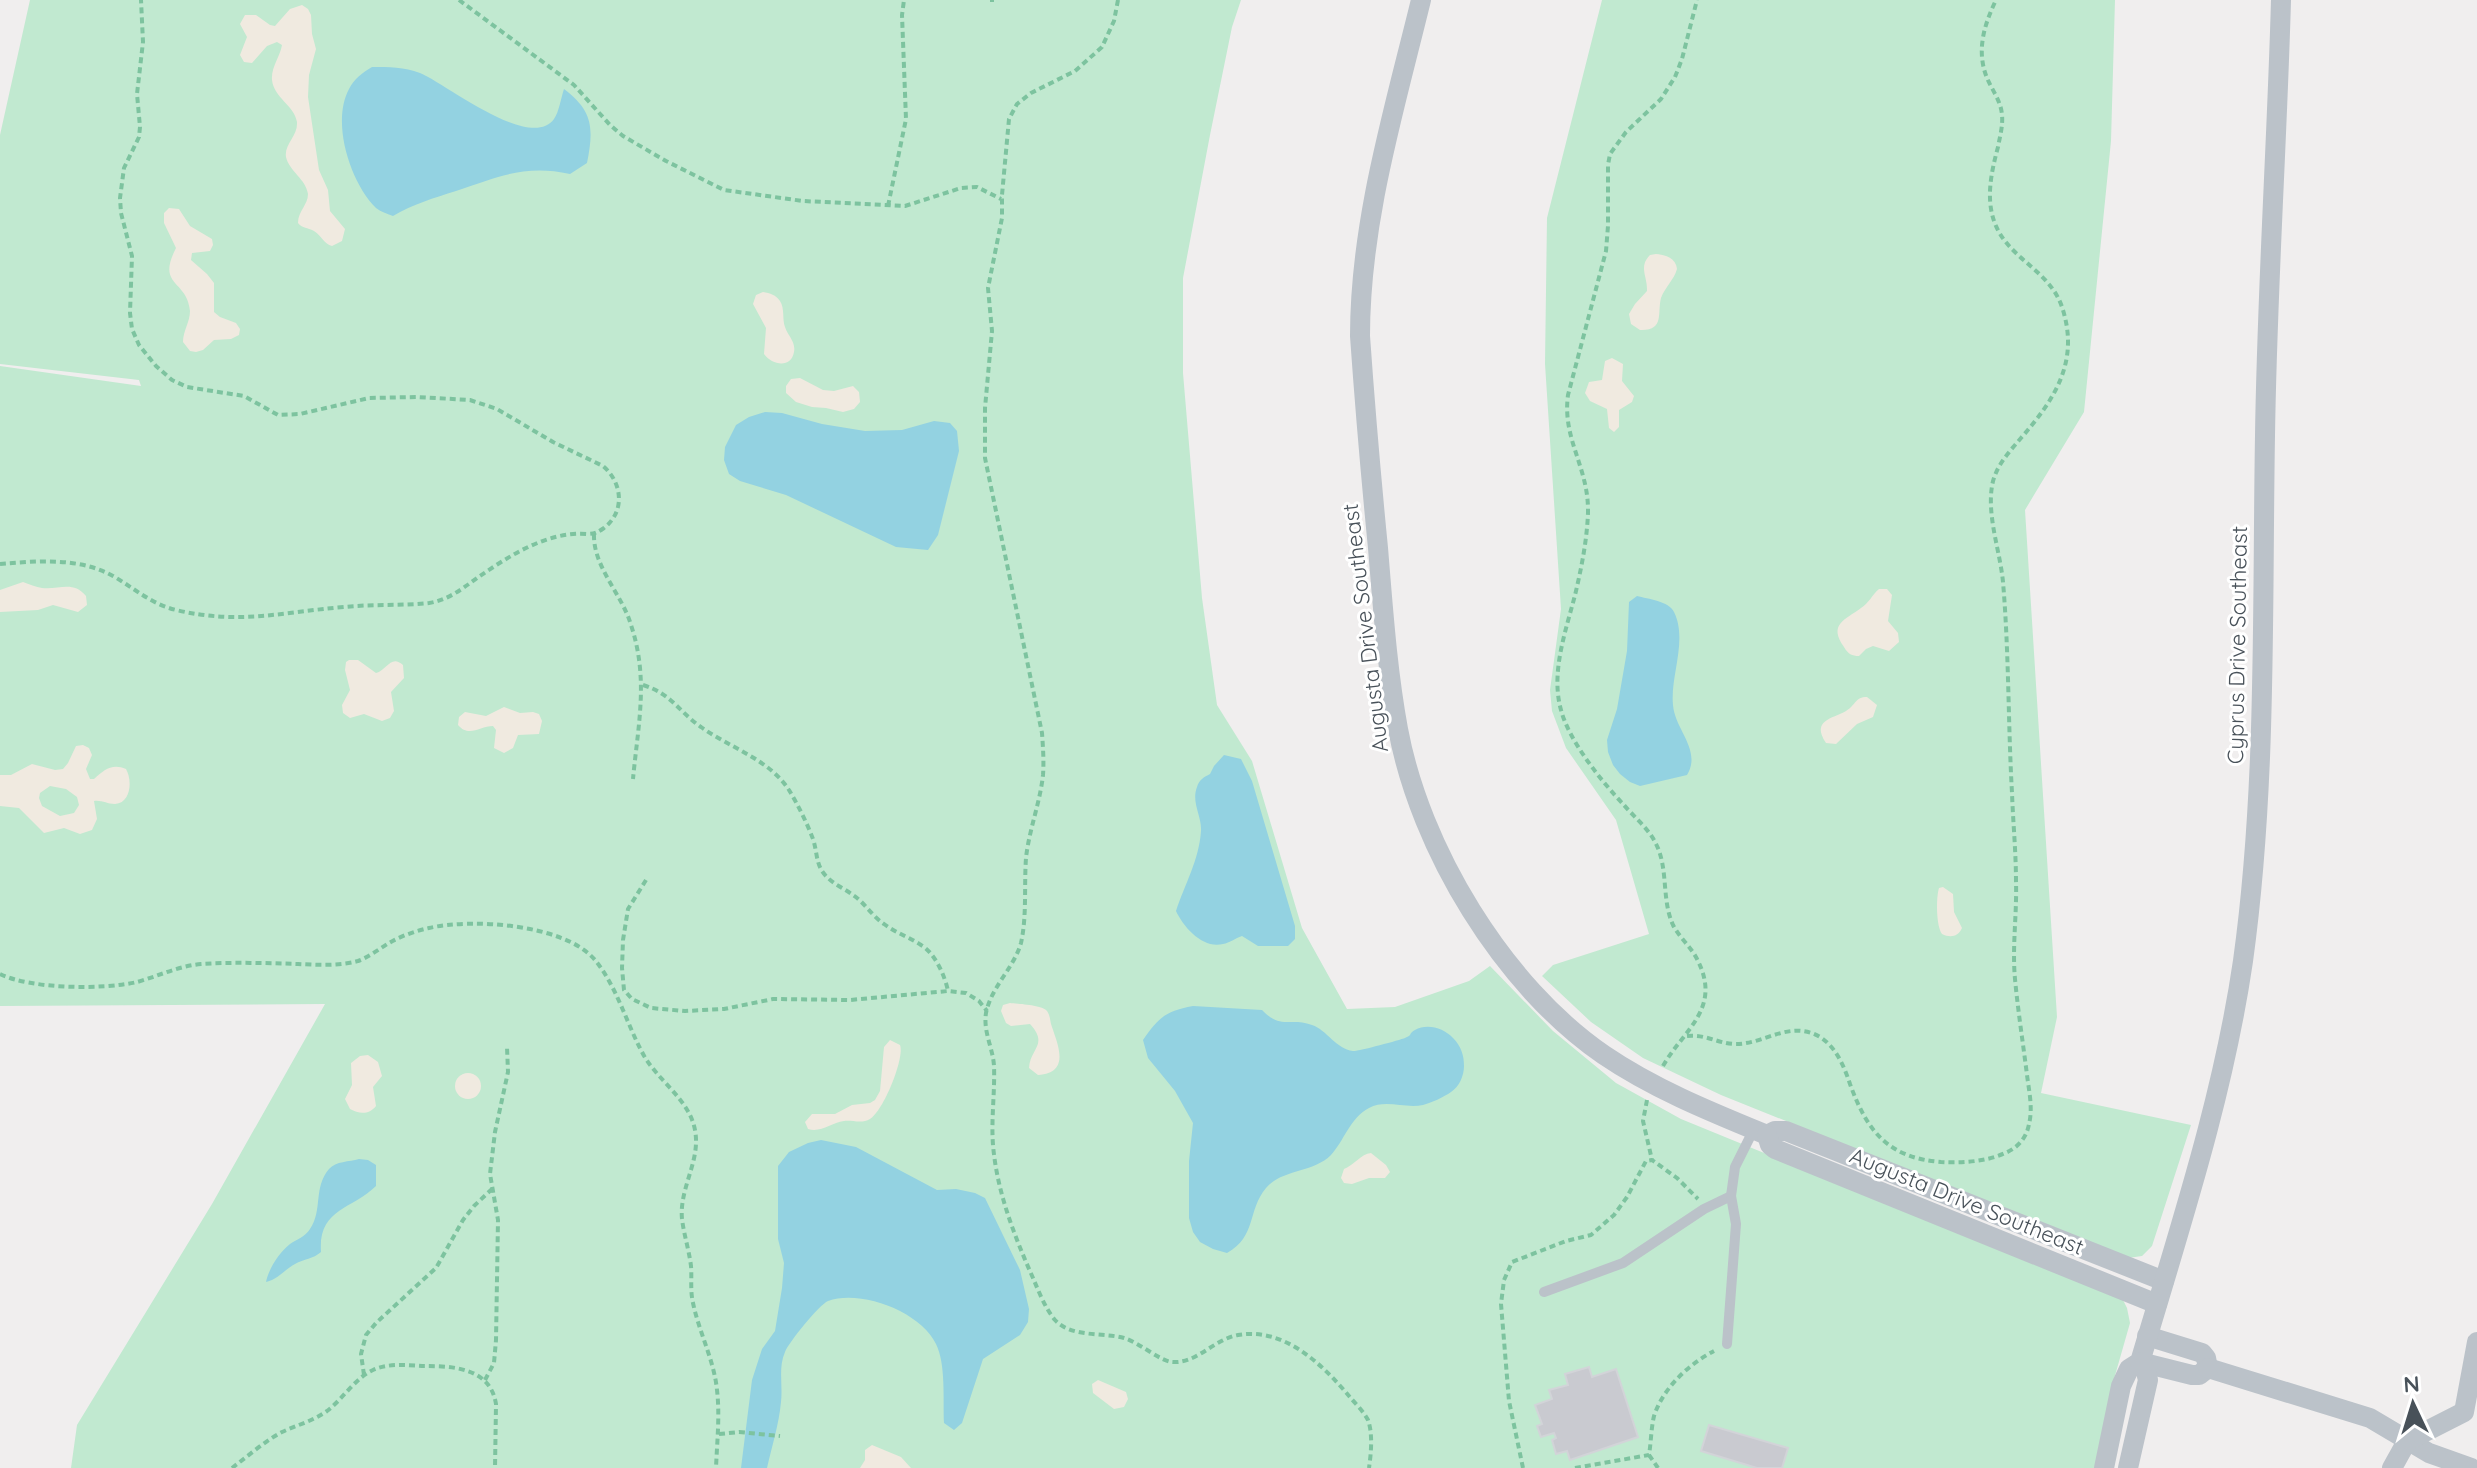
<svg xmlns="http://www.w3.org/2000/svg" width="2477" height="1468" font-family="Quicksand,sans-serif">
<rect width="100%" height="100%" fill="#f0eeee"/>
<g fill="#c1e9d0">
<polygon points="30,0 1241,0 1232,27 1210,135 1183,278 1183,373 1202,598 1217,705 1252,761 1302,928 1347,1009 1395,1007 1469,981 1490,966 1553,1031 1616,1083 1681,1119 2123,1300 2127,1308 2130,1323 2112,1386 2095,1468 71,1468 77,1425 212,1204 325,1004 0,1006 0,366 141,386 139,380 0,364 0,135"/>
<polygon points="1602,0 2115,0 2111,141 2084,412 2025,510 2057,1017 2041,1093 2191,1125 2152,1246 2142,1256 2128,1258 1721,1095 1643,1058 1591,1022 1542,976 1553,965 1649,934 1616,820 1566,748 1552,711 1550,690 1561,609 1545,364 1547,218"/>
</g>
<g fill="#f0eae0" fill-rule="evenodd">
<path d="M302 5 308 9 311 15 312 34 316 49 309 75 308 97 319 170 328 190 330 211 345 229 342 241 332 246C324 244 322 236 314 231 307 227 303 229 298 223 298 211 308 205 308 194 306 179 289 171 286 157 284 144 298 136 297 122 294 105 274 98 272 80 271 67 280 57 282 45L277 42 267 46 252 63 244 62 240 55 247 37 240 24 245 15H256L270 25 275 26 290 9Z"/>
<path d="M169 208 179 209 190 226 212 239 213 245 210 251 192 253 191 260 207 274 214 283V312L220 317 236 323 240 329 239 335 231 339 214 340 203 350 196 352 190 351 183 342C183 331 190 322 190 311 187 279 156 287 176 248L164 223V213Z"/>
<path d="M1656 254C1666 255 1676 258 1677 269 1674 280 1665 287 1661 298 1657 313 1665 331 1640 330L1631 324 1629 314 1635 304 1647 291C1648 277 1638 267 1650 255Z"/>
<path d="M763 292C770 293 776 295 780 301 785 309 782 319 785 327 788 336 796 342 794 352 791 369 772 365 764 354L766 328 753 304 756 295Z"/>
<polygon points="1612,358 1623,364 1622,381 1634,396 1632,402 1619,410 1619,427 1614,432 1609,428 1607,409 1590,401 1585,393 1589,382 1602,380 1605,361"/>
<polygon points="800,378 823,390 834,391 853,386 859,392 860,402 854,409 843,412 826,408 812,407 796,402 786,393 786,386 791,379"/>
<path d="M23 582C29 584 36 587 42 588 59 590 73 580 86 596L87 605 78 612 53 605 38 610 0 612V590Z"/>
<path d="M1879 589H1887L1892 595 1888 621 1898 633 1899 642 1889 651 1873 646 1866 649 1859 656C1852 656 1848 654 1844 647 1828 624 1845 620 1861 608 1869 603 1872 595 1879 589Z"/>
<path d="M349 660H358L376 673C387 670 391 654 403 665L404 678 391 692 394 711 390 718 382 721 364 714 350 718 343 713 342 705 350 690 345 670 346 662Z"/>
<path d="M1867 697 1877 705 1873 717 1857 724 1836 744 1826 743C1811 720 1832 719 1846 711 1856 705 1855 697 1867 697Z"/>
<path d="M504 707 520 713 533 712 539 714 542 721 539 734 518 735 513 748 504 753 494 748 496 730 493 726C480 726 469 738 458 725L459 717 465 712 486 716Z"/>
<path d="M83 745 89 748 92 755 86 769 90 779H94C104 770 112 763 126 769 132 779 132 803 115 804 107 804 102 800 94 801L97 819 92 830 80 834 64 828 44 833 19 808 0 806V775H11L32 764 55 770 63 769 68 763 76 746ZM50 786 66 789 77 797 79 805 74 813 60 816 42 806 39 798 40 793Z"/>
<path d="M1943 887 1953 894 1954 912 1962 928C1958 937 1950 938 1942 934 1936 926 1936 897 1939 888Z"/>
<path d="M1010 1003C1018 1004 1042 1005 1047 1011 1050 1015 1050 1020 1051 1024 1057 1043 1072 1073 1038 1075L1029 1068C1030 1048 1049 1045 1030 1024L1011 1026 1006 1023 1001 1011 1003 1005Z"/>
<path d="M890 1040 900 1045C905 1058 883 1112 870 1119 862 1124 853 1120 844 1121 831 1123 821 1133 808 1129L805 1122 812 1114H835L852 1105 870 1103 875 1100 880 1091 884 1047Z"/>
<path d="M368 1055 378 1062 382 1076 373 1087 376 1106C369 1115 359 1114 350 1109L345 1099 352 1085 351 1063 360 1056Z"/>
<circle cx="468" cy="1086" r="13"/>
<path d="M1371 1153 1386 1165 1390 1172 1385 1178H1369L1352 1184 1344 1183 1341 1178 1344 1169C1354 1165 1361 1154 1371 1153Z"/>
<polygon points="1098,1380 1126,1392 1128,1399 1124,1407 1114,1409 1093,1393 1092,1384"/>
<polygon points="872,1445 901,1457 911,1468 860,1468 865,1460 865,1450"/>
</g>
<g fill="#93d2e1">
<path d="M372 67C389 67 404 67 420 73 445 83 530 152 554 119 559 112 561 98 564 89 593 111 594 128 587 163L570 174C525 164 498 177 456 191 434 198 413 204 393 216 388 214 381 212 376 208 350 182 331 122 349 89 354 79 362 73 372 67Z"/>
<polygon points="765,412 782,413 822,424 865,431 902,430 934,421 950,423 957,431 959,451 938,535 928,550 896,547 786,495 740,481 729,474 724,460 725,447 736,425 749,417"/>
<path d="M1637 596C1648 599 1669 601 1674 612 1688 640 1670 676 1673 705 1675 730 1702 750 1687 775L1640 786 1630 782 1620 774 1613 765 1608 752 1607 740 1617 709 1627 651 1629 602Z"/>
<path d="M1224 755 1241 759 1252 781 1295 926V939L1288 946H1258L1242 936C1235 938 1230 943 1223 944 1203 949 1184 928 1176 911 1185 884 1199 860 1201 831 1202 816 1191 803 1197 787 1199 780 1204 777 1210 774L1214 766Z"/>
<path d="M1193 1006 1262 1010C1281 1030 1291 1017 1312 1025 1327 1030 1336 1049 1353 1051 1356 1052 1400 1040 1405 1038 1414 1034 1407 1035 1415 1030 1427 1023 1444 1028 1453 1038 1461 1046 1464 1055 1464 1066 1464 1076 1459 1087 1451 1092 1444 1097 1431 1103 1423 1105 1405 1109 1386 1099 1369 1108 1350 1118 1344 1141 1331 1155 1313 1173 1282 1169 1266 1188 1247 1211 1257 1236 1227 1253L1213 1249 1200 1242 1193 1232 1189 1218V1161L1193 1123 1175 1091 1148 1058 1143 1040C1159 1017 1166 1011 1193 1006Z"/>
<path d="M821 1140 856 1147 937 1190 956 1189 975 1193 985 1198 1020 1270 1029 1309 1028 1322 1020 1335 983 1359 962 1423 954 1430 944 1423C943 1400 946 1364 936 1344 921 1312 861 1289 828 1301 819 1305 789 1342 785 1352 778 1368 783 1385 781 1402 779 1424 772 1446 767 1468H741L752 1380 762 1349 775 1331 782 1288 784 1263 778 1239V1166L789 1152 808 1143Z"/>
<path d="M359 1159 368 1160 376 1165V1186C351 1210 318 1209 321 1252 313 1259 304 1259 295 1264 285 1269 279 1279 266 1282 269 1268 279 1253 290 1244 297 1239 305 1237 310 1229 323 1210 313 1188 329 1169 336 1161 349 1162 359 1159Z"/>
</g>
<g fill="#c9cad0" stroke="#d2d4d8" stroke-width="2">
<polygon points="1589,1367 1592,1377 1616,1369 1638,1437 1570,1460 1567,1451 1556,1454 1552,1440 1556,1438 1554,1433 1541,1437 1537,1426 1542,1424 1535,1405 1552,1399 1549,1390 1568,1385 1565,1374"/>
<polygon points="1709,1425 1788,1448 1782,1468 1757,1468 1701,1451"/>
</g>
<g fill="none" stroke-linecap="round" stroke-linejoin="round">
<g stroke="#7dc39f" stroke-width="4" stroke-dasharray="6 4" stroke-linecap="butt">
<polyline points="459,0 574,85 610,125 623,136 666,161 724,190 803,201 905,206 961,188 977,187 1001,199"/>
<polyline points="990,0 994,0"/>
<path d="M1118 0 1114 21 1102 47 1075 71 1031 93 1017 104 1009 119 1002 195V218L988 288 992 331 985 408V458L1042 733C1043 747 1044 761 1043 775 1040 803 1029 830 1026 858 1024 886 1027 916 1021 943 1014 968 991 987 986 1013 983 1032 993 1048 994 1066 995 1092 991 1119 993 1145 997 1192 1014 1235 1033 1278 1039 1292 1045 1308 1055 1320 1072 1338 1102 1332 1124 1338 1140 1343 1160 1361 1172 1362 1197 1364 1214 1339 1238 1335 1284 1327 1322 1364 1349 1396 1355 1403 1364 1412 1368 1420 1373 1434 1371 1454 1369 1468"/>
<polyline points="888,206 906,119 902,15 904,0"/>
<path d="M594 534C593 567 622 594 631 625 649 679 638 725 633 779"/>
<path d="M0 564C37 561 79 557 113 576 134 588 151 604 176 610 240 625 282 612 344 607 372 604 401 606 429 603 448 600 462 589 477 578 509 556 547 531 587 534 595 534 598 532 604 528 626 511 622 482 603 466L553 442 497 409 470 400 417 397 369 398 300 414 278 415 244 396 187 387 172 380 156 366 139 345 132 329 130 313 132 256 121 213 120 198 124 168 139 137 140 127 137 94 143 42 141 0"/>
<path d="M643 685C672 694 679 712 701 727 730 748 769 759 789 790 798 805 807 823 813 839 818 854 815 866 828 878 835 885 845 889 853 895 864 902 872 916 884 924 896 933 909 937 921 945 935 953 945 976 948 991"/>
<polyline points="646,880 628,909 623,940 622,968 624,990 632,999 651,1008 685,1011 724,1009 773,999 850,1000 948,991 966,993 979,1001 987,1011"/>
<path d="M0 974C30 989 103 990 137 982 159 976 178 966 201 964 233 962 266 963 298 964 317 965 340 966 358 961 369 957 379 949 389 943 401 936 415 931 429 928 472 918 565 924 595 960 617 987 626 1022 642 1052 656 1080 689 1098 695 1130 701 1161 679 1188 682 1219 684 1235 689 1250 691 1266 692 1279 690 1290 693 1303 699 1332 714 1360 717 1390 720 1416 717 1442 716 1468"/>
<path d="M1687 1036C1705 1034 1717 1043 1734 1044 1764 1045 1790 1019 1820 1037 1836 1047 1844 1066 1850 1084 1867 1131 1888 1158 1941 1162 1961 1163 1986 1162 2005 1153 2018 1148 2027 1137 2029 1124 2033 1108 2029 1091 2027 1075 2023 1043 2018 1011 2015 979 2012 946 2017 914 2016 882 2016 852 2013 822 2012 793 2008 723 2009 652 2003 582 2000 551 1987 517 1992 486 1995 467 2009 452 2021 438 2055 399 2080 361 2062 307 2050 271 2010 259 1996 226 1985 201 1991 173 1998 147 2000 136 2003 126 2002 115 2001 101 1992 90 1987 78 1976 51 1984 25 1996 0"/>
<path d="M1663 1066C1683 1030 1723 1009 1697 959 1691 947 1679 937 1673 925 1661 899 1669 867 1655 842 1648 828 1634 817 1624 805 1602 782 1569 741 1561 710 1550 671 1567 628 1576 591 1582 565 1587 539 1588 513 1589 467 1562 440 1568 395L1606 251 1608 226V165L1610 154 1626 132 1661 99 1675 77 1682 59 1697 0"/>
<polyline points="1647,1100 1643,1121 1652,1160"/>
<polyline points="364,1375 361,1354 366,1335 376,1323 436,1268 463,1220 474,1206 492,1189"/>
<polyline points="485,1380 494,1363 496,1340 498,1220 490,1174 495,1132 508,1072 507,1047"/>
<polyline points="719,1434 739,1432 780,1436"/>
<polyline points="1649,1455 1658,1468"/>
<path d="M232 1468C248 1456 265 1441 282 1432 297 1425 313 1421 327 1411 343 1399 355 1378 373 1370 388 1363 406 1365 422 1366 452 1366 490 1367 496 1404L495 1468"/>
<polyline points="1523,1468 1509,1401 1501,1304 1504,1280 1512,1262 1566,1241 1591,1235 1614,1215 1627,1197 1646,1161 1652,1160 1677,1178 1698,1199"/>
<path d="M1575 1468 1649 1455C1651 1443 1651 1429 1654 1416 1663 1388 1689 1364 1714 1351"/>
</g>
<g stroke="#bbc2c9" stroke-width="10">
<polyline points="1544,1292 1623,1263 1704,1209 1731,1196"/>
<polyline points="1727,1344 1736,1224 1731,1196 1735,1167 1754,1129"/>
</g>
<g stroke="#bbc2c9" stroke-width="20">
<path d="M1421 0C1394 111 1360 222 1360 336 1365 407 1371 477 1378 548 1383 608 1387 669 1398 729 1420 848 1503 986 1604 1055 1654 1089 1711 1112 1767 1135L1775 1131H1786L2164 1281"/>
<polyline points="1767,1135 1770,1145 1775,1149 2157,1304"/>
<polyline points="2147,1336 2202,1353 2206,1358 2208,1368"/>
<polyline points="2140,1362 2192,1375 2199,1375 2208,1368"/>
<polyline points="2208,1368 2370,1418 2429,1453 2471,1468"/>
<path d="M2104 1468 2121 1386 2129 1369 2140 1362C2179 1230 2223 1098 2243 961 2267 787 2262 610 2265 436 2267 290 2277 145 2281 0"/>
<polyline points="2128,1468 2148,1380 2146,1372 2140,1362"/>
<polyline points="2392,1468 2407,1441 2464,1412 2477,1342"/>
</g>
</g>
<g text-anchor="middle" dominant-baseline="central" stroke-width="6" stroke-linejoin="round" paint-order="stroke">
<g font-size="22" fill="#485159" stroke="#fff">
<text transform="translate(1365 628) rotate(-97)">Augusta Drive Southeast</text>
<text transform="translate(2237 645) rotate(-89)">Cyprus Drive Southeast</text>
<text transform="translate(1967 1201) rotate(22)">Augusta Drive Southeast</text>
</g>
</g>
<g transform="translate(2413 1404) rotate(356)" stroke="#ffffff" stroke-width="6" paint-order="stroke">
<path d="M0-6L14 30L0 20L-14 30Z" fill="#485159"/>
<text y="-12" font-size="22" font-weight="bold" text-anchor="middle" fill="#485159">N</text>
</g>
</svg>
